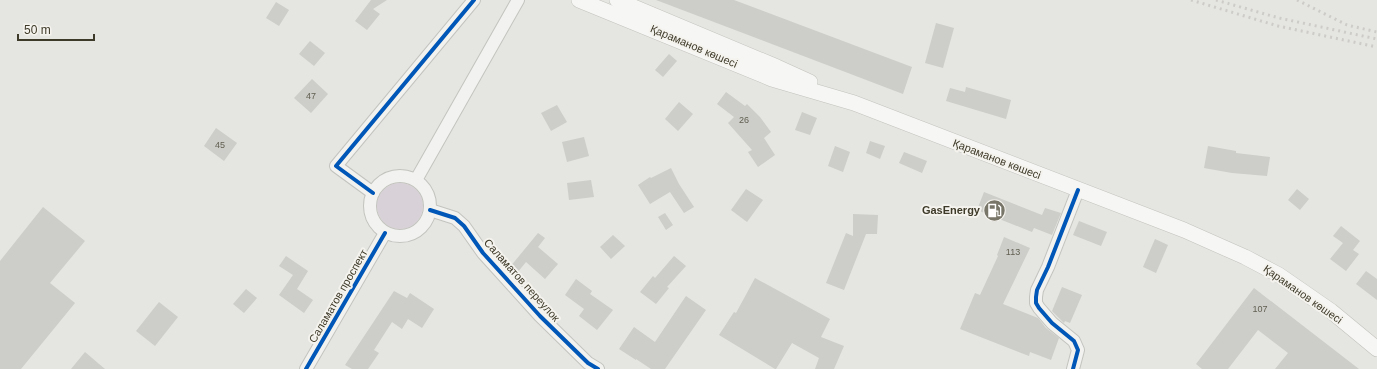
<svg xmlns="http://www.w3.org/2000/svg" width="1377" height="369" font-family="Helvetica,sans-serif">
<rect width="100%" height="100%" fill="#e5e5e1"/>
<circle fill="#d9d1d8" cx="400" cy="206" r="23"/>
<g fill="#cdcdc9">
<polygon points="371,0 387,0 373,9 380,14 367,30 355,21"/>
<polygon points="656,0 734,0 912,67 903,94"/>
<polygon points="276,2 289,10 279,26 266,18"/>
<polygon points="936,23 954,28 943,68 925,63"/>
<polygon points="310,41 325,53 314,66 299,54"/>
<polygon points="669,54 677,61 663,77 655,70"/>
<polygon points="312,79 328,94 311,113 294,98"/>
<polygon points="966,87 1011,100 1006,119 946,101 950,88 965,92"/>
<polygon points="726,92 745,106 747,104 760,117 771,132 764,138 775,155 758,167 748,152 752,150 728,123 734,117 717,104"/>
<polygon points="679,102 693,114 678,131 665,119"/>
<polygon points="557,105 567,122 551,131 541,113"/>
<polygon points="802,112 817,118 810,135 795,130"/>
<polygon points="216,128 237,143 224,161 204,146"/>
<polygon points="584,137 589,156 567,162 562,142"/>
<polygon points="870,141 885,146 880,159 866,153"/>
<polygon points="835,146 850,152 843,172 828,166"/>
<polygon points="1208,146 1236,151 1236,153 1270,157 1267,176 1232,173 1204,168"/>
<polygon points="904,152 927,161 922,173 899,163"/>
<polygon points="671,168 679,184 694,207 684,213 670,192 650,204 638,185 650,177 651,178"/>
<polygon points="591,180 594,197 569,200 567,183"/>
<polygon points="746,189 763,200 747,222 731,210"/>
<polygon points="1297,189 1309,199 1300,210 1288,200"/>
<polygon points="984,192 1042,215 1045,208 1061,213 1052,235 1034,228 1032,232 977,210"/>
<polygon points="43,207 85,241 50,283 75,303 21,369 0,369 0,261"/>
<polygon points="665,213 673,225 666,230 658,217"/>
<polygon points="853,214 878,215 877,234 866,234 844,290 826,283 846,233 853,236"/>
<polygon points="1079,221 1107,232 1101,246 1073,235"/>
<polygon points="1341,226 1360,241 1353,250 1359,254 1346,271 1330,259 1343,243 1333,236"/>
<polygon points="538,233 545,238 538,247 558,264 545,279 526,262 517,273 510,267"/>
<polygon points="613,235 625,246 611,259 600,247"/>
<polygon points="1004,237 1030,248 1003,304 1038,318 1046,328 1059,338 1051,360 1030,352 1029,356 960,329 975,293 980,295 998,256 997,255"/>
<polygon points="1155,239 1168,245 1156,273 1143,267"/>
<polygon points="286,256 308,271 297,289 313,300 304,313 279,295 293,275 279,266"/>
<polygon points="674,256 686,266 667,287 669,288 656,304 640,292 653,276 655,278"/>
<polygon points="1366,271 1377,279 1377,300 1356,284"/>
<polygon points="755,278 830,319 821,337 844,346 834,369 815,369 819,358 792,343 776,369 775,369 719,335 734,312 736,313"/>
<polygon points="576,279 592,291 590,294 613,310 597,330 579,316 584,309 565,295"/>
<polygon points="1062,287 1082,295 1070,323 1065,321 1064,323 1052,311"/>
<polygon points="1254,288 1359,369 1275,369 1288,353 1258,330 1228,369 1202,369 1196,364"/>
<polygon points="246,289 257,298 244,313 233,304"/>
<polygon points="394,291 407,298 410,293 434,309 422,328 408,319 402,329 392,322 374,350 379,353 368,369 352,369 345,365"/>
<polygon points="686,296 706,310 665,369 651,369 636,359 636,360 619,349 634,327 655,342"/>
<polygon points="159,302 178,317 155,346 136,331"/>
<polygon points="85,352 105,369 71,369"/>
</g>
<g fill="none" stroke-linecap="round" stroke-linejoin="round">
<defs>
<g id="minor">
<circle cx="400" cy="206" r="30"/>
<polyline points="416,180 518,0"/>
<polyline points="373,193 336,166 474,0"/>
<polyline points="430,210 455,218 464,226 483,253 540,316 588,363 598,369"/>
<polyline points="306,369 385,233"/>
<polyline points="1073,369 1078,350 1074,341 1052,323 1039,308 1036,303 1036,297 1037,290 1048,267 1078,190"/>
</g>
<g id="major">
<polyline points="579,0 772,79 854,103 1184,230 1245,257 1279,275 1331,311 1377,349"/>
<polyline points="617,0 777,67 810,82"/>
</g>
</defs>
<use href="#minor" stroke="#c3c3bf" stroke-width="14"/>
<use href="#major" stroke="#c3c2bd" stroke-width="16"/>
<use href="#minor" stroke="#f2f2f0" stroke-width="12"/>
<use href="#major" stroke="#f6f6f5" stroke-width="15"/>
<g stroke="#cdccc9" stroke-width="3" stroke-dasharray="2 4" stroke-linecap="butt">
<polyline points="1191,0 1278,26 1377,47"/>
<polyline points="1216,0 1279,18 1377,39"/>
<polyline points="1297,0 1347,25 1377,32"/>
</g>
<defs>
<g id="cycleway">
<polyline points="373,193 336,166 474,0"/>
<polyline points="430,210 455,218 464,226 483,253 540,316 588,363 598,369"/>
<polyline points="306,369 385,233"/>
<polyline points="1073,369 1078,350 1074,341 1052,323 1039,308 1036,303 1036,297 1037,290 1048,267 1078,190"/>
</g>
</defs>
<use href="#cycleway" stroke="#f5f3ee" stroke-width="6"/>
<use href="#cycleway" stroke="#0057b8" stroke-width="4"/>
</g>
<defs>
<symbol id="fuel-disc" viewBox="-11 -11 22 22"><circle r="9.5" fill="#787669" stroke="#f5f3ee"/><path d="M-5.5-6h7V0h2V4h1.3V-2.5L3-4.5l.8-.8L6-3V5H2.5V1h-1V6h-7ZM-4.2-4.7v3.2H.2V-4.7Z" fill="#fff"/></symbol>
</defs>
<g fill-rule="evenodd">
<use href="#fuel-disc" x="982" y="198" width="25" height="25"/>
</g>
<g text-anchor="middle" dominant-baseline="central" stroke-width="4" stroke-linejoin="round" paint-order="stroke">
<g font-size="9" fill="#626052">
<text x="311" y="96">47</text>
<text x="744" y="120">26</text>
<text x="220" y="145">45</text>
<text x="1013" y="252">113</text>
<text x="1260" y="309">107</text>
</g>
<g font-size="11" fill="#3e3a29" stroke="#f5f3ee">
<text transform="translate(694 46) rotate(23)">Қараманов көшесі</text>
<text transform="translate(997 159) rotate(21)">Қараманов көшесі</text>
<text transform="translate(522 280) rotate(48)">Саламатов переулок</text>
<text transform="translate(1303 294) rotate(35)">Қараманов көшесі</text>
<text transform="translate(338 296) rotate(-60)">Саламатов проспект</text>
</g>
<g font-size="11" font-weight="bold" fill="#3e3a29" stroke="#f5f3ee" text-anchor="end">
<text x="980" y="210">GasEnergy</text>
</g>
</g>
<path d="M18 34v6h76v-6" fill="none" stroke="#3e3a29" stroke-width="2"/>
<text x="24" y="34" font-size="12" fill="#3e3a29" stroke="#f5f3ee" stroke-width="3" paint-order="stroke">50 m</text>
</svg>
